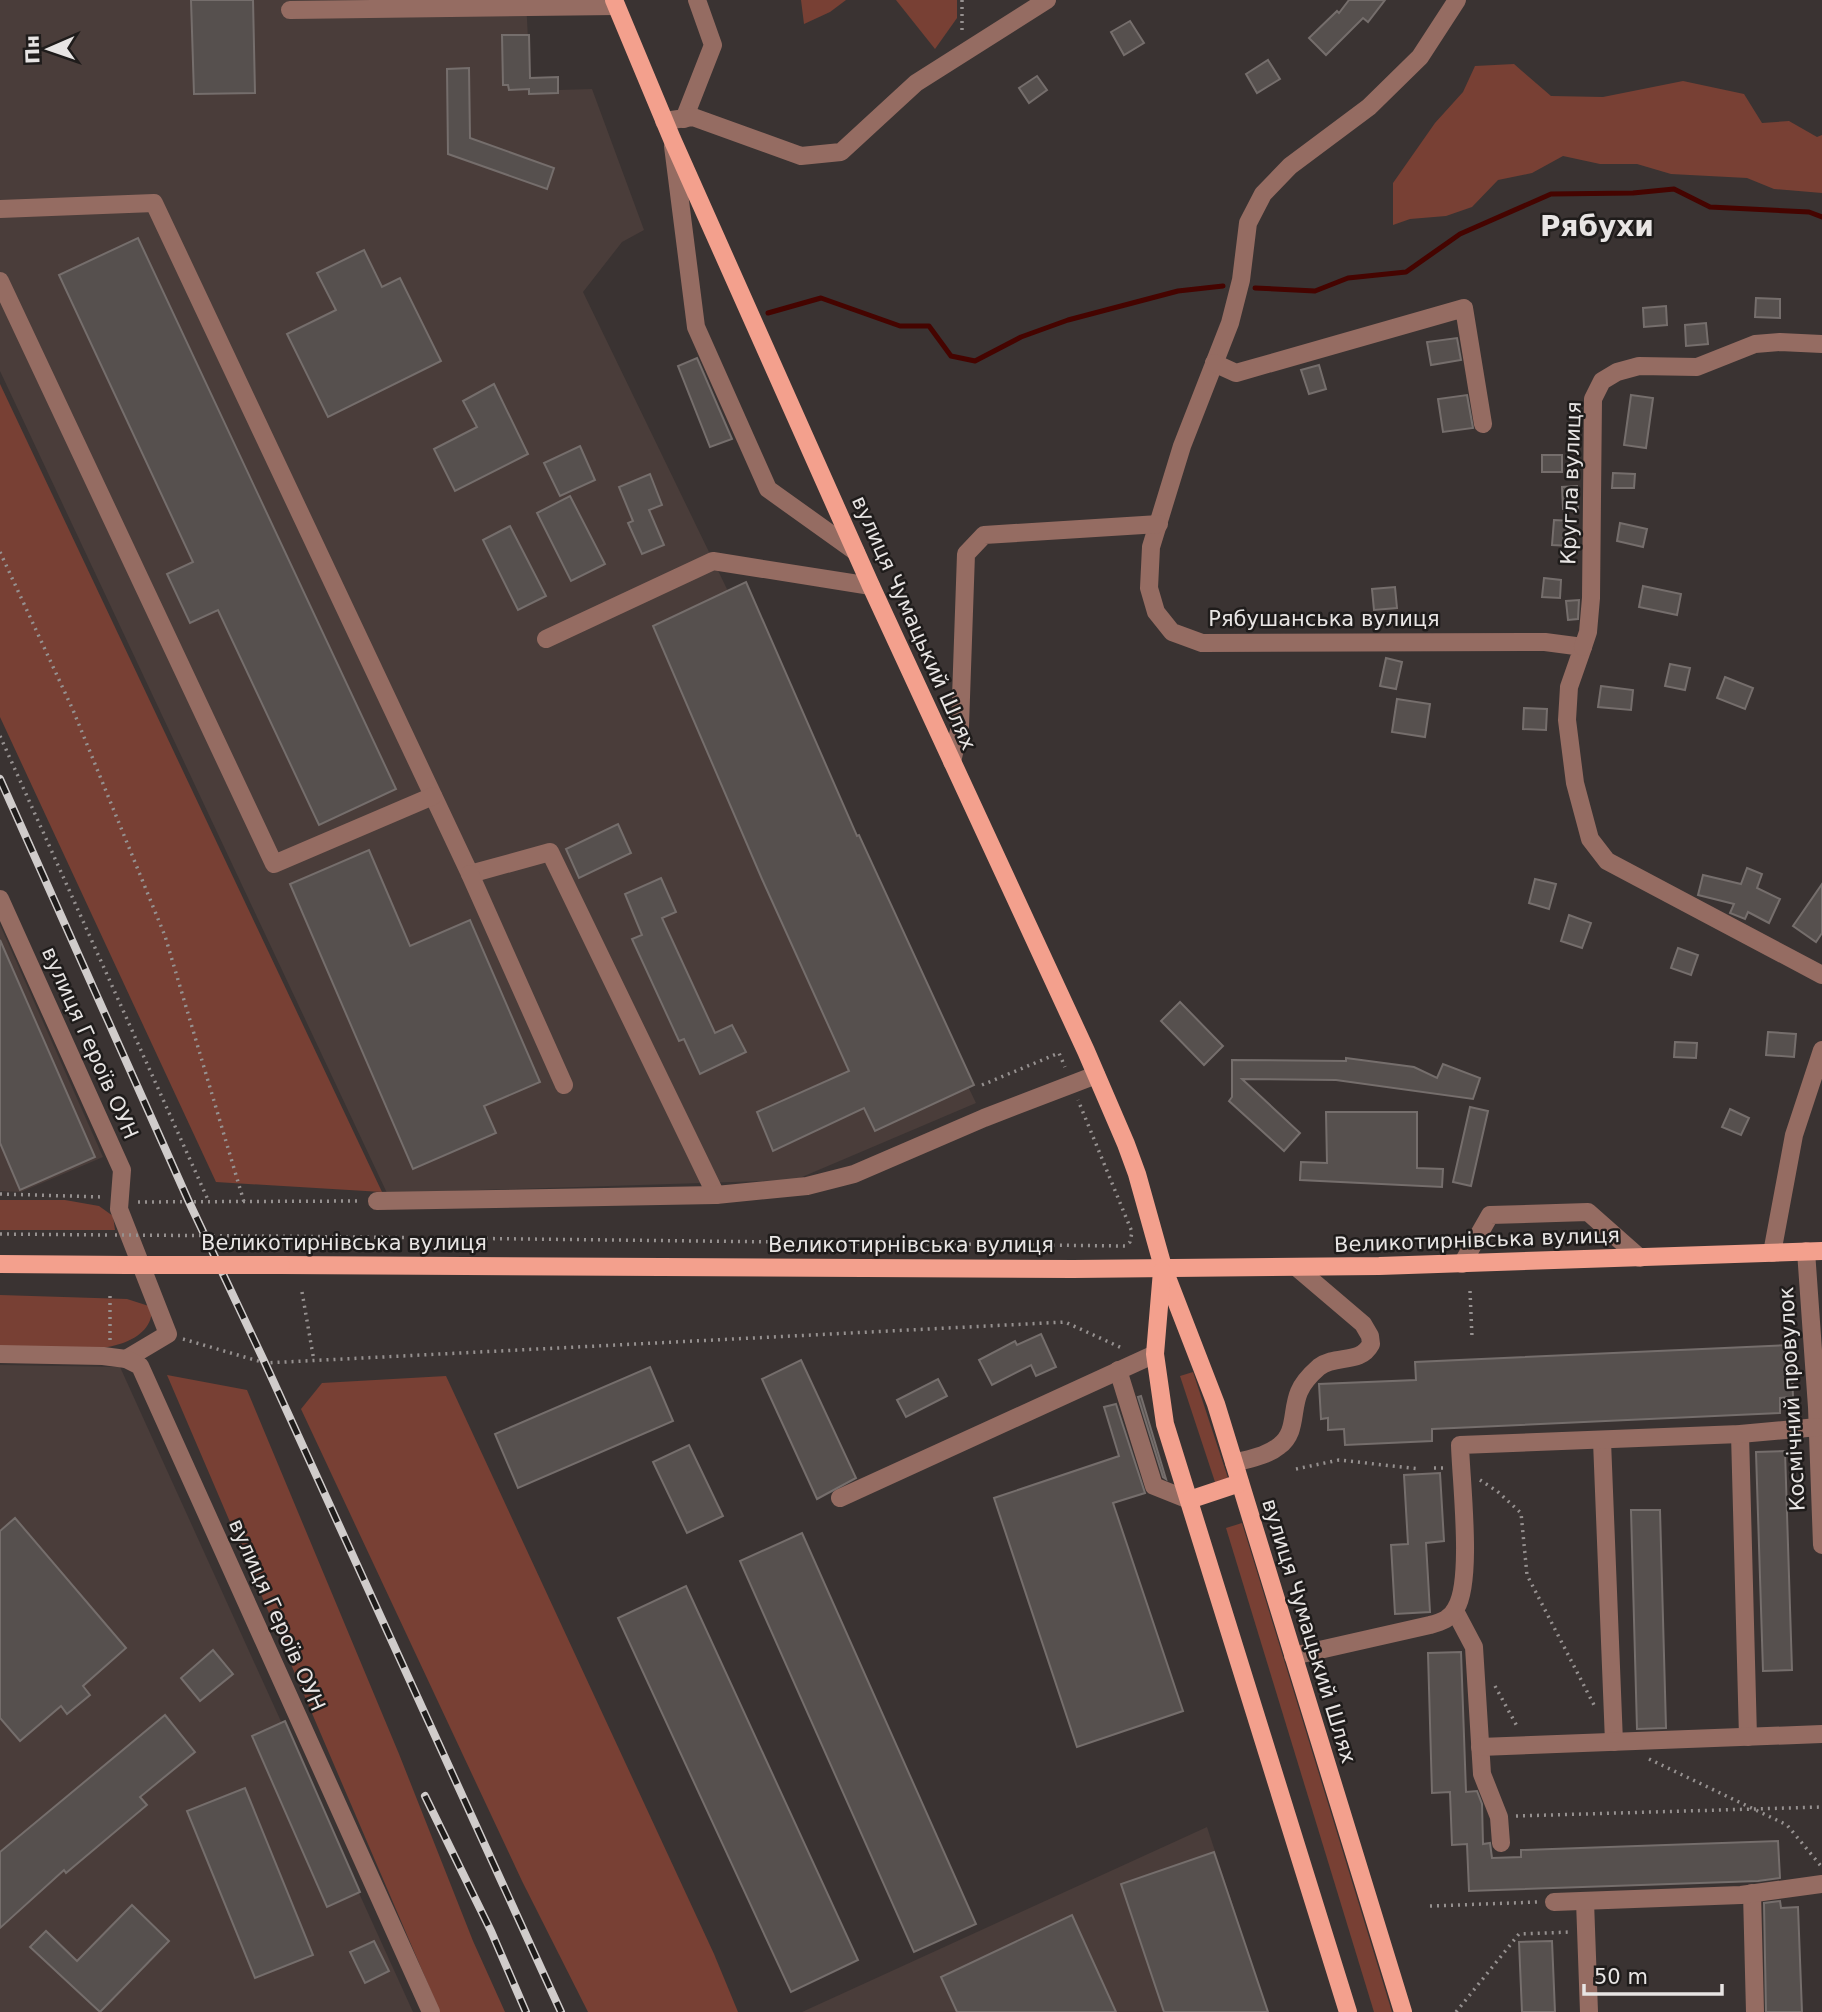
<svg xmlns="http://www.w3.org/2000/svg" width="1822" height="2012" font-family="'DejaVu Sans',sans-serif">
<rect width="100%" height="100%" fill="#3a3332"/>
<g fill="#4a3d3a">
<polygon points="0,0 526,0 530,78 558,77 559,90 592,89 644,230 622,242 583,292 976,1103 795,1180 387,1193 0,371"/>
<polygon points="0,925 103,1157 21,1192 0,1191"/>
<polygon points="0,1365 120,1367 413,2012 0,2012"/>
<polygon points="1207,1827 1268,2012 802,2012"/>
</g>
<g fill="#784034">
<polygon points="801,0 846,0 830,12 804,24"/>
<polygon points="896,0 957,0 957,18 935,49"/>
<polygon points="1514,64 1551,96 1603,97 1683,81 1744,94 1762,123 1789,121 1817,137 1822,135 1822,193 1774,189 1747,178 1671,174 1637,164 1600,164 1563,156 1532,173 1498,180 1472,207 1446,216 1410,219 1393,225 1393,183 1435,123 1463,92 1475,66"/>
<polygon points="0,384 382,1192 216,1182 0,717"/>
<polygon points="0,1200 65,1200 99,1206 113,1216 115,1230 0,1230"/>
<path d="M0 1295 127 1299 152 1307C154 1364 36 1350 0 1349Z"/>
<polygon points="1193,1372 1228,1478 1215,1482 1180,1376"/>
<polygon points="167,1375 247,1390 399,1754 473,1941 505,2012 440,2012"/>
<polygon points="446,1376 714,1954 738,2012 588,2012 522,1881 301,1409 322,1383"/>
<polygon points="1242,1523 1392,2012 1374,2012 1226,1528"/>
</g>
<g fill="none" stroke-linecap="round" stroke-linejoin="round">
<g stroke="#450400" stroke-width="5">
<polyline points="1255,288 1315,291 1348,278 1406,272 1460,234 1551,194 1633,193 1674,189 1710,207 1809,212 1822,217"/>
<polyline points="768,313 821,298 900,326 929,326 951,356 975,361 1021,337 1068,320 1178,291 1223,286"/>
</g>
</g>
<g fill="#56504e" stroke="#756e6c" stroke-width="2">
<polygon points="191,0 253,0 255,93 194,94"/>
<polygon points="1349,0 1385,0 1368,22 1363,18 1326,55 1309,38 1337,11 1339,13"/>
<polygon points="1130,21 1144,43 1124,55 1111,32"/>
<polygon points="502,35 529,35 530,78 558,77 558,93 529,94 529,89 509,90 508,85 503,85"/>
<polygon points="1268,60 1280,79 1257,93 1246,74"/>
<polygon points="469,68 470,138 554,168 547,189 448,154 447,69"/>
<polygon points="1037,76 1047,90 1029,103 1019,88"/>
<polygon points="138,238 396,789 319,825 218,610 190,623 167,574 193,562 59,275"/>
<polygon points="364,250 382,287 400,278 441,361 328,417 287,334 336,310 317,273"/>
<polygon points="1756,298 1780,299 1780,318 1755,317"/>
<polygon points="1666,306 1667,325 1644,327 1643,308"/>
<polygon points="1706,323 1708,344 1686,346 1685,325"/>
<polygon points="1457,338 1461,360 1431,365 1427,342"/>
<polygon points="697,358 732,439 710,447 678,366"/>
<polygon points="1319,365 1326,389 1309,394 1301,370"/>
<polygon points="494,384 528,454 455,491 434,449 477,427 463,401"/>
<polygon points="1467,395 1473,428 1443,432 1438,399"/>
<polygon points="1631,395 1653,398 1646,448 1624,445"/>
<polygon points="580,446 595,480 560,496 544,463"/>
<rect x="1542" y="455" width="20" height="17"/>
<polygon points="1613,473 1635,474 1634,488 1612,488"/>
<polygon points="650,474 662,505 649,510 664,545 642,554 628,523 633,521 619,487"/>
<polygon points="1577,486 1578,508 1563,509 1562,487"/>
<polygon points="570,496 605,564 571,581 537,513"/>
<polygon points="1554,520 1571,521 1570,546 1552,545"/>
<polygon points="1620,523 1647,529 1643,547 1617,541"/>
<polygon points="510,526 546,596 518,610 483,540"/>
<polygon points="1544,578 1561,580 1560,598 1542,597"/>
<polygon points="746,582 857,836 859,835 974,1085 875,1131 864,1108 773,1151 757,1112 849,1071 762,879 653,626"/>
<polygon points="1643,586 1681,594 1677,615 1639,607"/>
<polygon points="1395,587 1397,608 1374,610 1372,589"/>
<polygon points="1579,600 1578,619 1568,620 1566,601"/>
<polygon points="1386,658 1402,662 1396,689 1380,686"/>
<polygon points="1670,664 1690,668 1685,690 1665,686"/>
<polygon points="1725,677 1753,688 1745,709 1717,698"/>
<polygon points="1601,686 1633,690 1631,710 1598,707"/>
<polygon points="1397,699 1430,704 1425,737 1392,732"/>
<polygon points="1524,708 1547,709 1546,730 1523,729"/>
<polygon points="618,824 631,853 579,878 566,849"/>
<polygon points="369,850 410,946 470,920 540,1082 484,1106 496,1133 413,1169 290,884"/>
<polygon points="1747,868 1762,874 1757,888 1780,899 1769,923 1748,912 1745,919 1730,913 1734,904 1698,895 1703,875 1741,884"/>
<polygon points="661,878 676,912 662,918 715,1033 732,1025 746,1052 700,1074 684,1039 679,1041 632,939 642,935 625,894"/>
<polygon points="1535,879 1556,884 1549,909 1529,903"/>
<polygon points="1822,884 1822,933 1816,942 1793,926"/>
<polygon points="1569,915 1591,923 1582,948 1561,941"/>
<polygon points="0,940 95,1157 20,1190 0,1143"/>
<polygon points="1678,948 1698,955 1691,975 1671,968"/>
<polygon points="1180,1002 1223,1046 1204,1065 1161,1021"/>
<polygon points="1768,1032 1796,1034 1794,1057 1766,1055"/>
<polygon points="1675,1042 1697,1043 1696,1058 1674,1057"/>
<polygon points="1346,1058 1414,1067 1437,1078 1443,1064 1480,1078 1473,1099 1336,1080 1242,1079 1300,1133 1284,1151 1229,1101 1232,1097 1232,1060 1346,1061"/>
<polygon points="1470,1107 1488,1111 1471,1186 1453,1182"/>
<polygon points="1730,1109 1749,1118 1741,1135 1722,1127"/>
<polygon points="1326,1112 1417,1112 1417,1168 1443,1169 1442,1187 1300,1180 1301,1162 1327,1163"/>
<polygon points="1041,1334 1056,1367 1036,1376 1031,1365 992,1385 979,1360 1015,1341 1017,1345"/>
<polygon points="1791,1345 1793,1397 1780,1398 1780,1413 1432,1429 1432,1441 1345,1445 1344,1429 1328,1430 1328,1418 1321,1419 1319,1384 1416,1380 1415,1362"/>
<polygon points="801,1360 856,1478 817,1499 762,1379"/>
<polygon points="650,1367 673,1421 518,1488 495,1434"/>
<polygon points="938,1379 947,1396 906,1417 897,1400"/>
<polygon points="1141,1396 1166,1479 1163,1477 1138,1397"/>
<polygon points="1116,1404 1145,1493 1113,1503 1183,1711 1077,1747 994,1498 1119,1456 1104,1407"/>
<polygon points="689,1445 723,1516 687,1533 653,1462"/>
<polygon points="1785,1451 1792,1670 1763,1671 1756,1452"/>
<polygon points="1440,1473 1444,1541 1426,1543 1430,1612 1395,1614 1391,1545 1408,1544 1404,1475"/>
<polygon points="1631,1510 1660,1510 1666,1728 1637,1729"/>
<polygon points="15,1518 126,1648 83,1686 90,1695 67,1714 61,1706 20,1741 0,1718 0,1531"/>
<polygon points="802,1533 976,1924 914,1952 740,1561"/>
<polygon points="686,1586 858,1960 791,1992 618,1618"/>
<polygon points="213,1650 233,1674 200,1701 181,1678"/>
<polygon points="1461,1652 1466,1792 1477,1791 1482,1804 1483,1844 1490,1843 1492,1858 1521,1857 1521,1850 1778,1841 1780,1878 1758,1881 1469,1891 1467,1844 1452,1845 1450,1792 1432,1793 1428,1653"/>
<polygon points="165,1715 195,1752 140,1797 147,1805 66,1873 64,1870 0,1928 0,1852"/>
<polygon points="285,1721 360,1892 327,1907 252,1736"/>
<polygon points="245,1788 313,1955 255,1978 187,1811"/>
<polygon points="1214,1852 1268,2012 1164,2012 1121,1884"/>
<polygon points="1780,1901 1781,1908 1798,1907 1802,2012 1766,2012 1764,1903"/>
<polygon points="132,1905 169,1941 100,2012 30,1947 46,1931 77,1961"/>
<polygon points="1072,1915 1116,2012 957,2012 941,1977"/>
<polygon points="374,1941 389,1971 365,1983 350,1952"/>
<polygon points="1552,1941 1555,2012 1522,2012 1519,1942"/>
</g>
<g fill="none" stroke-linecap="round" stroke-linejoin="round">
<g stroke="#969190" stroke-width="3.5" stroke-dasharray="2 5" stroke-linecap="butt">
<polyline points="962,0 962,33"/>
<polyline points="0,552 73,710 165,936 244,1202"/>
<polyline points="0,736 209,1202"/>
<polyline points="982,1085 1059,1053 1065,1067"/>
<polyline points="0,1194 103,1197"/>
<polyline points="138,1202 361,1201"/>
<polyline points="0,1234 110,1235"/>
<polyline points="269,1236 1125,1246 1130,1242 1132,1232 1078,1100"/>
<polyline points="1470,1291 1472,1337"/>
<polyline points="302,1292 314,1361"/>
<polyline points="183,1339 265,1363 1065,1322 1124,1349"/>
<polyline points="110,1340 110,1292"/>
<polyline points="1434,1468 1445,1468"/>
<polyline points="1296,1469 1339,1460 1420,1469"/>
<polyline points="1480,1480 1497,1491 1521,1513 1527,1575 1594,1705"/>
<polyline points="1495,1686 1518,1728"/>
<polyline points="1649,1759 1787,1825 1821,1866"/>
<polyline points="1516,1816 1822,1807"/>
<polyline points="1430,1906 1538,1902"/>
<polyline points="1456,2012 1519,1934 1570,1932"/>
</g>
<g stroke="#956c62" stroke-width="18">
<polyline points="1457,0 1420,57 1369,107 1290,166 1263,194 1248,223 1241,280 1230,323 1182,446 1151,547 1149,588 1156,612 1172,632 1202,643 1545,642 1583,647 1569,687 1567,720 1575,783 1590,839 1607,861 1822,975"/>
<polyline points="290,10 616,6"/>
<polyline points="684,119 713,45 697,0"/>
<polyline points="664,121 693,117 801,156 841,152 916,83 1047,0"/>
<polyline points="673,146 696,327 768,489 856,552"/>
<polyline points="0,209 154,203 470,874 550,852 716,1195"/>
<polyline points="0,281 274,864 433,796"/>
<polyline points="1214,363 1236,373 1464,308 1483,424"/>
<polyline points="546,639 713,561 871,586"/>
<polyline points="1583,647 1588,632 1591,598 1593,399 1602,381 1617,372 1639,366 1697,367 1755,344 1780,342 1822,344"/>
<polyline points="952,762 960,726 966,554 984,535 1159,524"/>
<polyline points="470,874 564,1085"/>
<polyline points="0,899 122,1170 119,1209 168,1334 126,1359"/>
<polyline points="377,1201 716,1195 807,1186 854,1174 984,1118 1096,1075"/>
<polyline points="1806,1251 1817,1407 1822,1545"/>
<polyline points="1772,1253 1794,1135 1822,1050"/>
<polyline points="1462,1264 1490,1215 1588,1212 1640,1258"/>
<polyline points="0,1354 103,1356 126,1359 140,1366 431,2012"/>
<polyline points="1118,1370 1154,1486 1189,1500"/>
<polyline points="1740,1434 1748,1737"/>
<polyline points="1602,1441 1614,1742"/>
<path d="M1234 1463C1248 1459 1267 1456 1279 1446 1297 1433 1291 1411 1299 1392 1303 1382 1311 1374 1319 1367 1336 1354 1360 1365 1371 1344L1370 1336 1363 1324 1296 1267"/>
<polyline points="840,1498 1155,1354"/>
<polyline points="1455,1611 1474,1647 1482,1774 1499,1817 1501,1843"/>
<path d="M1293 1656 1430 1625C1441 1622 1451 1619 1456 1608 1473 1580 1461 1482 1460 1445L1740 1434 1818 1427"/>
<polyline points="1480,1747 1822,1734"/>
<polyline points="1752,1893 1755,2012"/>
<polyline points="1585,1901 1589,2012"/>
<polyline points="1554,1902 1741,1895 1822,1884"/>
</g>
<g stroke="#f3a08d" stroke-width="18">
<polyline points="614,0 672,139 871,586 1086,1051 1126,1144 1137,1174 1163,1267 1216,1404 1403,2012"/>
<polyline points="0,1264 127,1265"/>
<polyline points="281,1265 1073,1269 1379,1266 1822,1251"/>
<polyline points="1162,1271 1155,1354 1165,1424 1348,2012"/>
<polyline points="1189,1500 1240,1483"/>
</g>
<defs>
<g id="rail">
<polyline points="0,779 189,1202 265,1363 561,2012"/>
<polyline points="425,1796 491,1931 526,2012"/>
</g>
</defs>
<use href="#rail" stroke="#d0cccb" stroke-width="8"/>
<use href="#rail" stroke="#1f1c1b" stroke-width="5" stroke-dasharray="16" stroke-linecap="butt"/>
<polyline stroke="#969190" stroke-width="3.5" stroke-dasharray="2 5" stroke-linecap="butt" points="115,1235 269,1236"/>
<polyline stroke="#f3a08d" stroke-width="18" points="127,1265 281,1265"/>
</g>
<g text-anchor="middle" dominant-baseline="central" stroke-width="5" stroke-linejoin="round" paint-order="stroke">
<g font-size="21" fill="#e8e5e4" stroke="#1f1c1b">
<text transform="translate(1571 483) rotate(-88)">Кругла вулиця</text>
<text x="1324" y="619">Рябушанська вулиця</text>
<text transform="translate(914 623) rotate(66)">вулиця Чумацький Шлях</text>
<text transform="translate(90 1043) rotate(66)">вулиця Героїв ОУН</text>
<text transform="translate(1477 1240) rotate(-2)">Великотирнівська вулиця</text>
<text x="344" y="1243">Великотирнівська вулиця</text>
<text x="911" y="1245">Великотирнівська вулиця</text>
<text transform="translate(1792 1399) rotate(-93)">Космічний провулок</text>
<text transform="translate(277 1615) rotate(66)">вулиця Героїв ОУН</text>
<text transform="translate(1309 1631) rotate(73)">вулиця Чумацький Шлях</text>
</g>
<g font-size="28" font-weight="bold" fill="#e8e5e4" stroke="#1f1c1b">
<text x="1597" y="226">Рябухи</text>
</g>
</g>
<g transform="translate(49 49) rotate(268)" stroke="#1f1c1b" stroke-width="5" paint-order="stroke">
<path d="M0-5L12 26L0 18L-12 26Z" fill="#e8e5e4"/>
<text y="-10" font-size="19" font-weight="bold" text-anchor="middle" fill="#e8e5e4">Пн</text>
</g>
<path d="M1584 1984v10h138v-10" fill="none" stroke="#e8e5e4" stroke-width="3.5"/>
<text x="1594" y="1984" font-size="21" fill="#e8e5e4" stroke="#1f1c1b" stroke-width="5" paint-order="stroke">50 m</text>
</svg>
